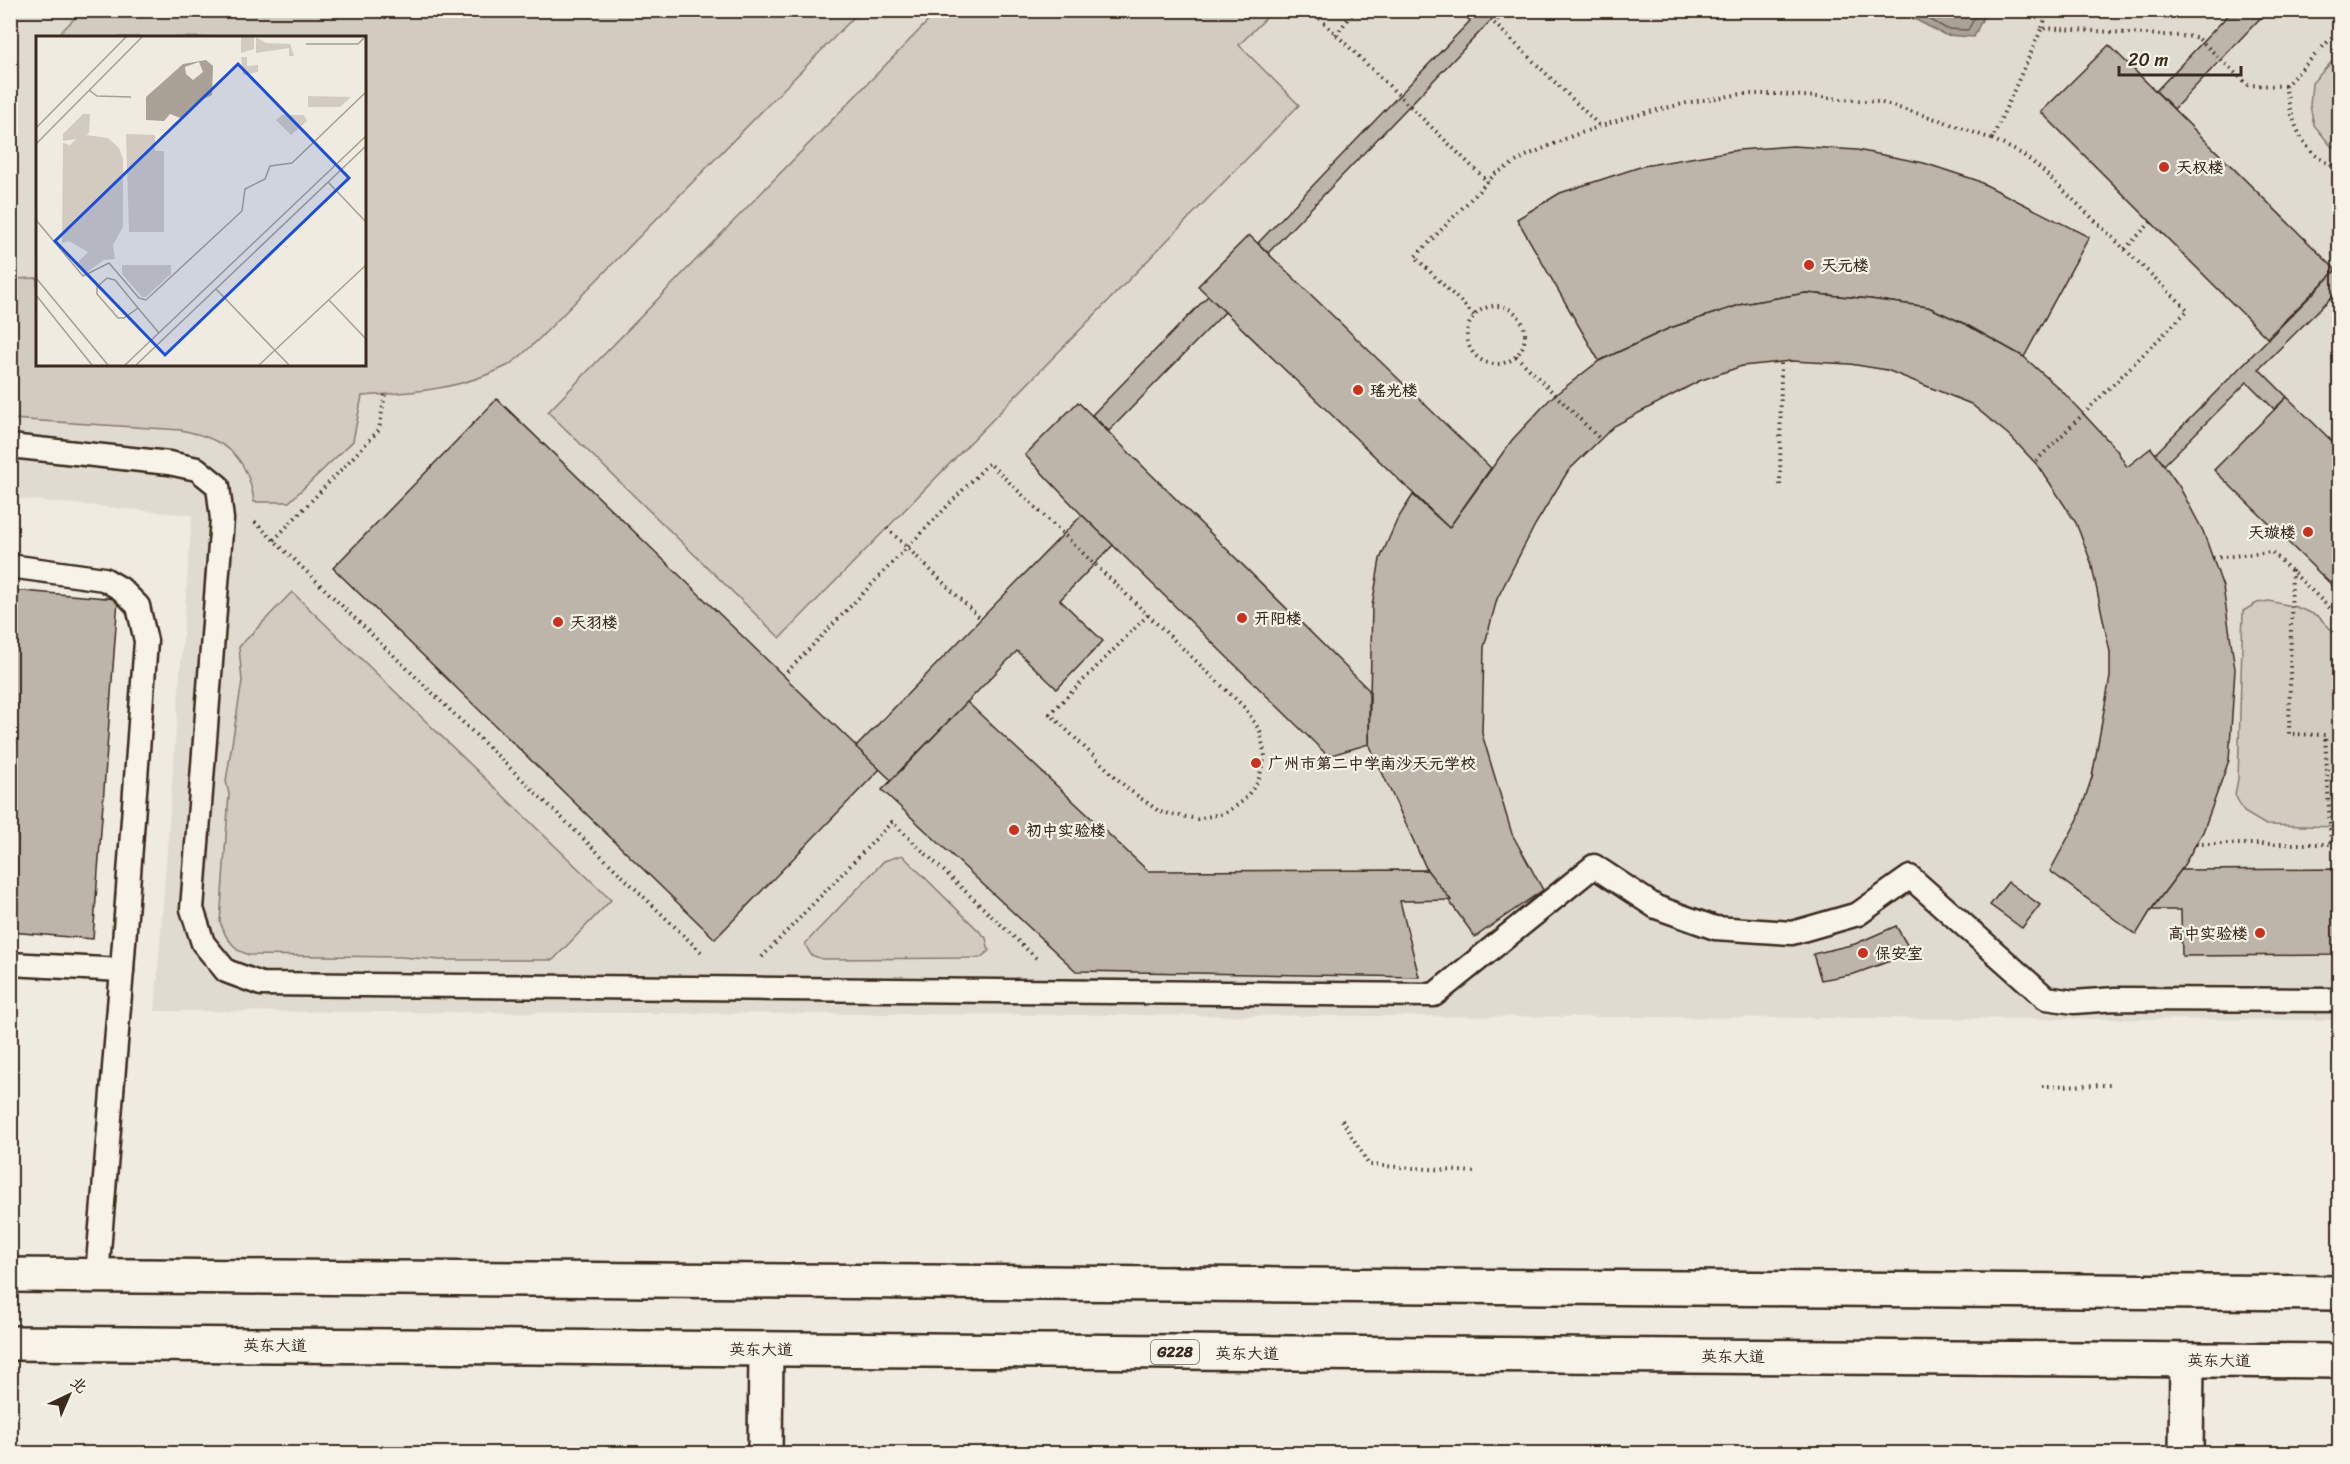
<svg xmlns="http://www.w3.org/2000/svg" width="2350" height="1464" font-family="Sriracha,'LXGW WenKai TC',sans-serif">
<rect width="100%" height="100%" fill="#efebe0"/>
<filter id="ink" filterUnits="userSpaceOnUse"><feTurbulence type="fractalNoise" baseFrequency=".0167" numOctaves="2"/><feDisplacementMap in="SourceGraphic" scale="12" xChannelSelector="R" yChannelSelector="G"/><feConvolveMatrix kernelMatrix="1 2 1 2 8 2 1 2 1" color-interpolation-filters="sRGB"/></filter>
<g filter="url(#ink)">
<path fill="#e0dbd0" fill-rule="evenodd" d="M10 11H2339V1020L155 1011 192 515 11 498ZM38 38H364V364H38Z"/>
<g fill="#d1cbc0" stroke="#867a6f" stroke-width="1.5">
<path d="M82 11V10L860 11 539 339C529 348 518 360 507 366 459 390 414 392 362 396L353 441 289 502H254C248 455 225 439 181 430L11 419V279L37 278 38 364H364V38L56 37Z"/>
<polygon points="938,11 1273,11 1239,45 1299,105 780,638 548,412"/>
<polygon points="2339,54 2339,148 2331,146 2314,125 2310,106 2312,83"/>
<polygon points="292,592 611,900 553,960 441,960 400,957 249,955 237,950 226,936 220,922 229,794 226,781 242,681 239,647"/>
<polygon points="2269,601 2296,607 2318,616 2339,638 2339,827 2266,825 2244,812 2235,795 2238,779 2243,611 2257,603"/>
<polygon points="902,855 986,938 989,951 980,958 822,959 811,955 805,944 814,934 884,861"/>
</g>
<polygon fill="#aaa296" stroke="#7e7266" stroke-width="1.5" points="1899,11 1986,11 1974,37 1945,35"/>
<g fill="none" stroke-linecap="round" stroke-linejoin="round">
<polyline stroke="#675a4e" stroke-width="1.5" points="1913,10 1947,29 1968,30 1979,10"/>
</g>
<g fill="#bdb5aa" stroke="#3b2a1e" stroke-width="1.5">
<polygon points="1459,10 1501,10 1268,253 1258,243 1470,21"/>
<polygon points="2233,10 2268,10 2174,109 2156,91"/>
<polygon points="2109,45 2336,270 2267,338 2041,112"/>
<polygon points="1793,146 1857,150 1924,163 1976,180 2089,237 2024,357 1965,324 1928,307 1870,299 1806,293 1743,304 1670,328 1599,361 1517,219 1560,193 1643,166 1738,150"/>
<polygon points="1249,235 1491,468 1449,528 1198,286"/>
<polygon points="2336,270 2340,274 2340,289 2259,369 2287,397 2274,409 2247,382 2164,465 2155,454"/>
<polygon points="1806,293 1870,299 1928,307 1965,324 2024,357 2062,391 2116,449 2127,467 2151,448 2164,465 2179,486 2203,531 2223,587 2235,669 2229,760 2203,832 2181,870 2151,910 2136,935 2050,871 2078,819 2092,777 2110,677 2110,652 2091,562 2076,523 2040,468 2010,436 1971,404 1887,370 1850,364 1791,361 1742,366 1699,381 1614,426 1568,471 1535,525 1497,599 1484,647 1482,734 1512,834 1543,890 1475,937 1427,870 1369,744 1372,606 1380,559 1397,520 1413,495 1449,528 1512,440 1551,398 1599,361 1670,328 1743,304"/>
<polygon points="1208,296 1225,312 1109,431 1092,415"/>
<polygon points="2287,397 2340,449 2340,593 2214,470"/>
<polygon points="497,399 880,769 715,939 333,568"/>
<polygon points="1078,402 1369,690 1369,744 1328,756 1082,515 1025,455"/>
<polygon points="1082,515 1113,545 1060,600 1103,641 1057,689 1017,651 891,780 856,747"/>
<polygon points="10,590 118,599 93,939 10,932"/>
<polygon points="967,702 1148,871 1427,870 1451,900 1400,901 1419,977 1076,971 882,790"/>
<polygon points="2340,869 2340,955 2182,956 2181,910 2151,910 2181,870"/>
<polygon points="2008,882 2040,905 2022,928 1990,905"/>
<polygon points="1896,926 1912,953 1854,974 1821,980 1813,954 1855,944"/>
</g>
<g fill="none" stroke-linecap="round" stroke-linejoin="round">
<defs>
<g id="service">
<polyline points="10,446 169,463 197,469 218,486 222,519 192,909 203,943 226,971 261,984 1434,995 1594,866 1656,907 1715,928 1792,933 1858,914 1910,877 2046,998 2074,1002 2115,999 2340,1000"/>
<polyline points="10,566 104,579 121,589 138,606 146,641 122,970 97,1276"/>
<polyline points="10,964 122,970"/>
</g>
<g id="minor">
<polyline points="765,1454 766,1349"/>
<polyline points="2186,1454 2187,1360"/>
</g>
<g id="trunk">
<polyline points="10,1275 2340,1293"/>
<polyline points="10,1343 2340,1361"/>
</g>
</defs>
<use href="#service" stroke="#3b2a1e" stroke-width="27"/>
<use href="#minor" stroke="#3b2a1e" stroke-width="38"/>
<use href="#trunk" stroke="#3b2a1e" stroke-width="38"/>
<g stroke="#3b2a1e" stroke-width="4" stroke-dasharray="1.5 4.5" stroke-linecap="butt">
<polyline points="1311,10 1488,182"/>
<polyline points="1506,10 1494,23 1600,126"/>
<polyline points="2042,28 2048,10"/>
<path d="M2340 29 2285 86C2293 123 2300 155 2340 169"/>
<polyline points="1336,35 1355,10"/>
<polyline points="1992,139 2022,154 2041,169 2188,310 2034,463"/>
<polyline points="2125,249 2151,222"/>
<circle cx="1496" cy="335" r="29"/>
<polyline points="1474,315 1415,257 1495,174 1526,156 1572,136 1628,117 1691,102 1742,94 1779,94 1879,102 1939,120 1992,139 2042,28 2197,37 2248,85 2285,86"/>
<polyline points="1516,356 1600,439"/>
<polyline points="1780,485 1781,362"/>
<polyline points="255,522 703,954"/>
<polyline points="887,528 980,618"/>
<polyline points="274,540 379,430 385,394"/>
<polyline points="2213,558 2272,552 2340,618"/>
<polyline points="2292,570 2289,734 2325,735 2331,844"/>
<polyline points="783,676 989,463 1245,708 1260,731 1265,756 1258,782 1243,801 1225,813 1197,819 1160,812 1128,789 1050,714 1148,615"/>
<polyline points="2196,844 2340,844"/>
<polyline points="762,957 892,822 1036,958"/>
<polyline points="2042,1086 2111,1085"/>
<polyline points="1342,1120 1369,1165 1474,1172"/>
</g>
<use href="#service" stroke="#f7f3e8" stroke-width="22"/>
<use href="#minor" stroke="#f7f3e8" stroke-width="33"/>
<use href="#trunk" stroke="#f7f3e8" stroke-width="33"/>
</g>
</g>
<g fill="#c8321e" stroke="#f7f3e8" stroke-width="2">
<circle cx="2164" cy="167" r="6"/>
<circle cx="1809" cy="265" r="6"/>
<circle cx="1358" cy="390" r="6"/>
<circle cx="2308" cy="532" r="6"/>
<circle cx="1242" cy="618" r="6"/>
<circle cx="558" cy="622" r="6"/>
<circle cx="1256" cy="763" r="6"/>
<circle cx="1014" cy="830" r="6"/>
<circle cx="2260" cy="933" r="6"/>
<circle cx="1863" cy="953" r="6"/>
</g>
<g text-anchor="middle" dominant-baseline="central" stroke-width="4.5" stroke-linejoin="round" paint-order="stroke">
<rect fill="#f7f3e8" stroke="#73665b" stroke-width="1.5" x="1151" y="1340" width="48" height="24" rx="4.5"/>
<g font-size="15" font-weight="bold" fill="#3b2a1e">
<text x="1175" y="1352">G228</text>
</g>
<g font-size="16" font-weight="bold" fill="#3b2a1e" stroke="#f7f3e8" text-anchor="start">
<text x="2176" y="167">天权楼</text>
<text x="1821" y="265">天元楼</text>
<text x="1370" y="390">瑶光楼</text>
<text x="2296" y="532" text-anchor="end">天璇楼</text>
<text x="1254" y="618">开阳楼</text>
<text x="570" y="622">天羽楼</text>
<text x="1268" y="763">广州市第二中学南沙天元学校</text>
<text x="1026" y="830">初中实验楼</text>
<text x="2248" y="933" text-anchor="end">高中实验楼</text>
<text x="1875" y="953">保安室</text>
</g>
<g font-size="16" fill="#3b2a1e" stroke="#f7f3e8">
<text x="275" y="1345">英东大道</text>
<text x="761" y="1349">英东大道</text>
<text x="1247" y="1353">英东大道</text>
<text x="1733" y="1356">英东大道</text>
<text x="2219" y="1360">英东大道</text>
</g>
</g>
<g transform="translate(36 36)">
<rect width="330" height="330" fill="#efebe0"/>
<path d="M205 1H218V13L205 17ZM220 1 230 7 254 8 258 20H253V12L220 17ZM205 21H211V30L222 29V36L207 39ZM272 60 315 61 304 71H272ZM47 78H54L53 97 50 99 72 102 83 112 87 123V191L77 209 79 223 68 224 48 238 40 228 52 216 33 205 26 207 27 107 34 109 40 103 27 105V98ZM246 79H268L271 85 255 99 240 84ZM90 98 119 99V115H128V196H93ZM86 229H135V238L110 261H106L86 238Z" fill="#d1cbc0"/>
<path d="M170 24 177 30 176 59 163 65 147 83 134 78 128 85 110 84V61L147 28ZM163 26 167 36 157 44 150 38 149 31Z" fill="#aaa296" fill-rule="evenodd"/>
<path fill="none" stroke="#a79e92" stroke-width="1.5" d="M270 8H322L329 1M53 54 61 60 95 61M0 92 90 1M0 108 106 1M292 146 330 186M0 184 47 240 73 227 103 262 110 264 206 175 209 153 229 143 234 130 256 127 330 56M0 242 72 329M180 253 253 329M0 259 56 329M293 264 330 303M102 272 88 282H82L61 258V251L71 242 79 244 102 272 123 297M89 329 330 100M100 329 330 110M223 329 330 229"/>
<path fill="#1d4ed8" fill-opacity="0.15" stroke="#1d4ed8" stroke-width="3" d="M202 28 313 142 129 319 19 205Z"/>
<rect width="330" height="330" fill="none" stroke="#3b2a1e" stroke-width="3"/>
</g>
<rect width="2350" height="1464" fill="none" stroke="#f7f3e8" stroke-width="36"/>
<rect x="18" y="18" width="2314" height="1428" fill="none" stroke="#3b2a1e" stroke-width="2" filter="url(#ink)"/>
<g transform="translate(69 1395) rotate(44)" stroke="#f7f3e8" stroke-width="4.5" paint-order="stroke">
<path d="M0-4.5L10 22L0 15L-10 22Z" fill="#3b2a1e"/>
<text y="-9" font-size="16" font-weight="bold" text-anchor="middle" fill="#3b2a1e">北</text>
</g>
<path d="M2119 66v9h122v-9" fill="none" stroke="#3b2a1e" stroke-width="3"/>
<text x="2128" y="66" font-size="18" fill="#3b2a1e" stroke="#f7f3e8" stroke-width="4.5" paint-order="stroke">20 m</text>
</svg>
